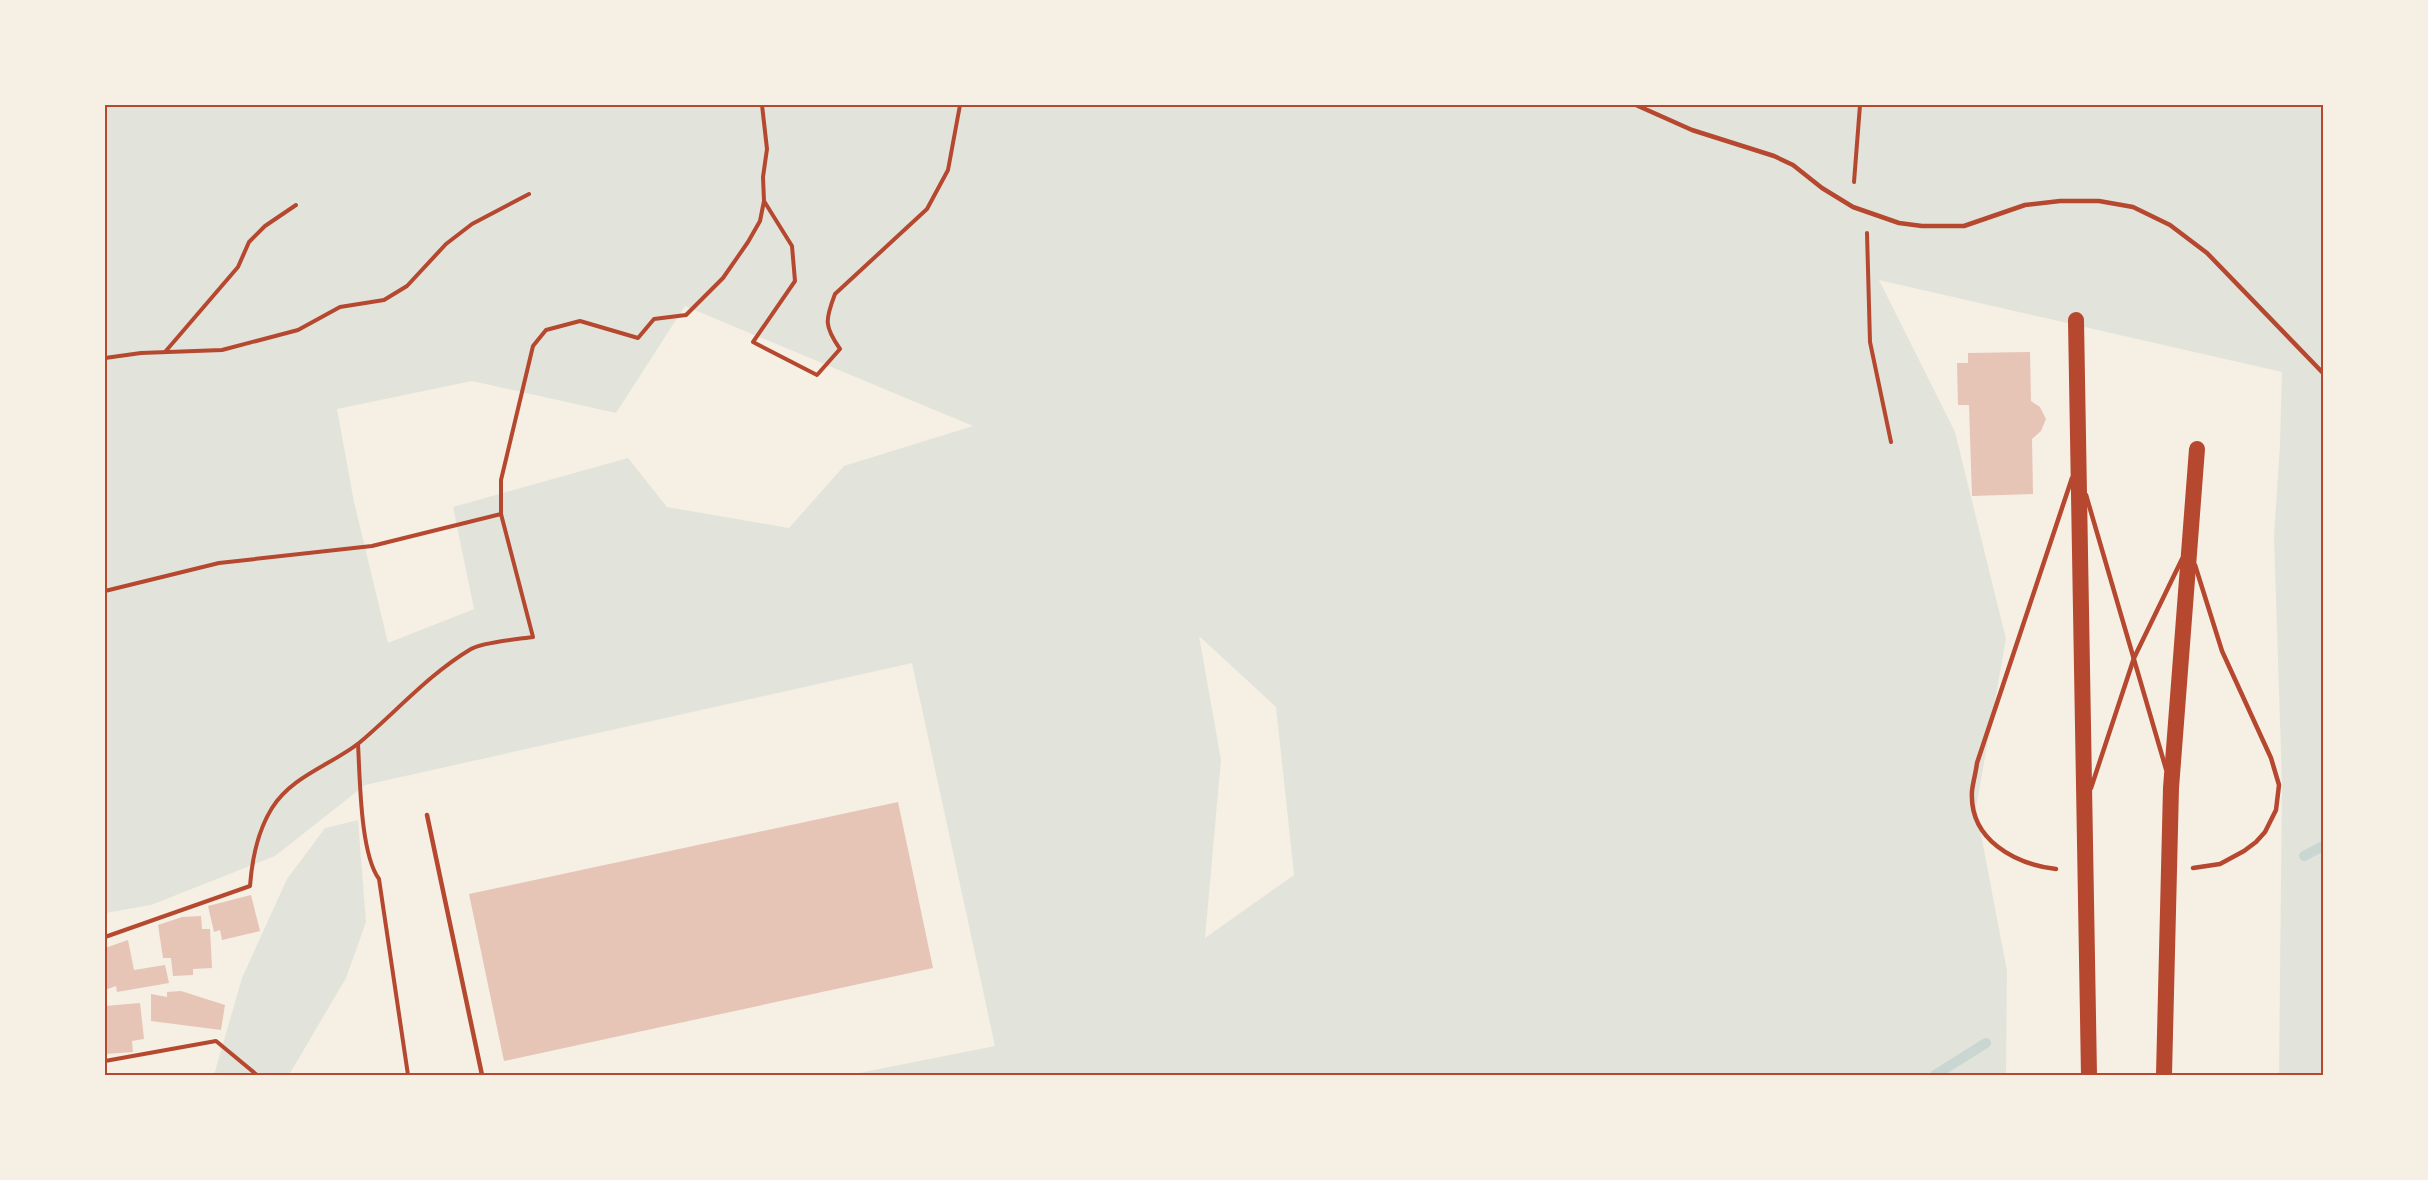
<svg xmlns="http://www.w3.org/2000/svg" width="2428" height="1180" font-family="'Source Sans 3',sans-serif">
<rect width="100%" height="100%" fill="#f6efe4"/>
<g fill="#e2e4dc" fill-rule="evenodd">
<path d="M105 105H2323V1075H2279L2282 784 2274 536 2280 445 2282 372 1879 280 1955 432 2006 639 1976 808 2007 971 2006 1075H849L995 1046 912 663 365 785 275 856 151 905 105 913ZM685 306 973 426 844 466 789 528 667 507 628 458 453 507 474 609 388 643 354 502 337 409 472 381 616 413ZM1199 636 1276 707 1294 875 1205 938 1221 760Z"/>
<polygon points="358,820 366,922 346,978 289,1075 214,1075 242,978 287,879 325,828"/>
</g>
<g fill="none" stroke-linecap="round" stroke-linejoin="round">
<g stroke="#c9d6d2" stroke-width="10">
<polyline points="2304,856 2323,846"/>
<polyline points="1935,1075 1986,1043"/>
</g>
</g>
<g fill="#e6c5b7">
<polygon points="2030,352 2031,401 2040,407 2046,419 2041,431 2032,439 2033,494 1972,496 1969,405 1958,405 1957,363 1968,363 1968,353"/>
<polygon points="898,802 933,968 504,1061 469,894"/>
<polygon points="251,895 260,931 222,940 220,930 214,932 208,906"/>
<polygon points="201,916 202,929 210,929 212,968 193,969 193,975 173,976 171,958 163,958 158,925 182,917"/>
<polygon points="128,940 134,970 165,965 169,983 117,992 116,986 105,990 105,948"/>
<polygon points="181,991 225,1005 221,1030 151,1021 151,994 167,997 167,992"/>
<polygon points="140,1003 144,1039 132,1041 133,1052 105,1054 105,1006"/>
</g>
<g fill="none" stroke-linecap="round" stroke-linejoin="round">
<g stroke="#b5482f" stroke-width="4">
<polyline points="1854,182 1860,105"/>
<path d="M764 201 792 246 795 281 753 342 817 375 840 349C824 326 825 320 835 294L927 209 948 170 960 105"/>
<polyline points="1867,233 1870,342 1891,442"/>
<polyline points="165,352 238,267 249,242 265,226 296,205"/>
<polyline points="105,358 141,353 222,350 298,330 340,307 384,300 407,286 446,244 472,224 529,194"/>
<polyline points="105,591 219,563 372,546 501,514"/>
<path d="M358 744C360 777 360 853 379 879L408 1075"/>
<path d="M105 937 250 886C252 859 257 832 272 808 292 776 331 765 359 743 396 712 429 674 471 649 482 642 519 639 533 637L501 514V480L533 346 546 330 580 321 638 338 654 319 686 315 723 278 748 242 760 221 764 201 763 177 767 149 762 105"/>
<polyline points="105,1061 216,1041 257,1075"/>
</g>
<g stroke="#b5482f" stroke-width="4.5">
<polyline points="1636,105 1692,130 1774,156 1793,165 1822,188 1853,207 1899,223 1922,226 1964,226 2025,205 2060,201 2099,201 2133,207 2170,225 2207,253 2323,373"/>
<polyline points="2086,495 2166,769"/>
<polyline points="2091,788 2134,658 2182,559"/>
<polyline points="427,815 482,1075"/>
<polyline points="2193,868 2220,864 2244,851 2256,842 2265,832 2276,810 2279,785 2271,758 2222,651 2195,565"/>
<path d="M2056 869C2015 864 1969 840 1972 791 1973 782 1976 772 1977 763L2072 478"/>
</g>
<g stroke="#b5482f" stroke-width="16">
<polyline points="2076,320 2089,1075"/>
<polyline points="2164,1075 2171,788 2197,449"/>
</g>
</g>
<rect width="2428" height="1180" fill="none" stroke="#f6efe4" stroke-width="213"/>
<rect x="106" y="106" width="2216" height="968" fill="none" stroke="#b5482f" stroke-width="2"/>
</svg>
